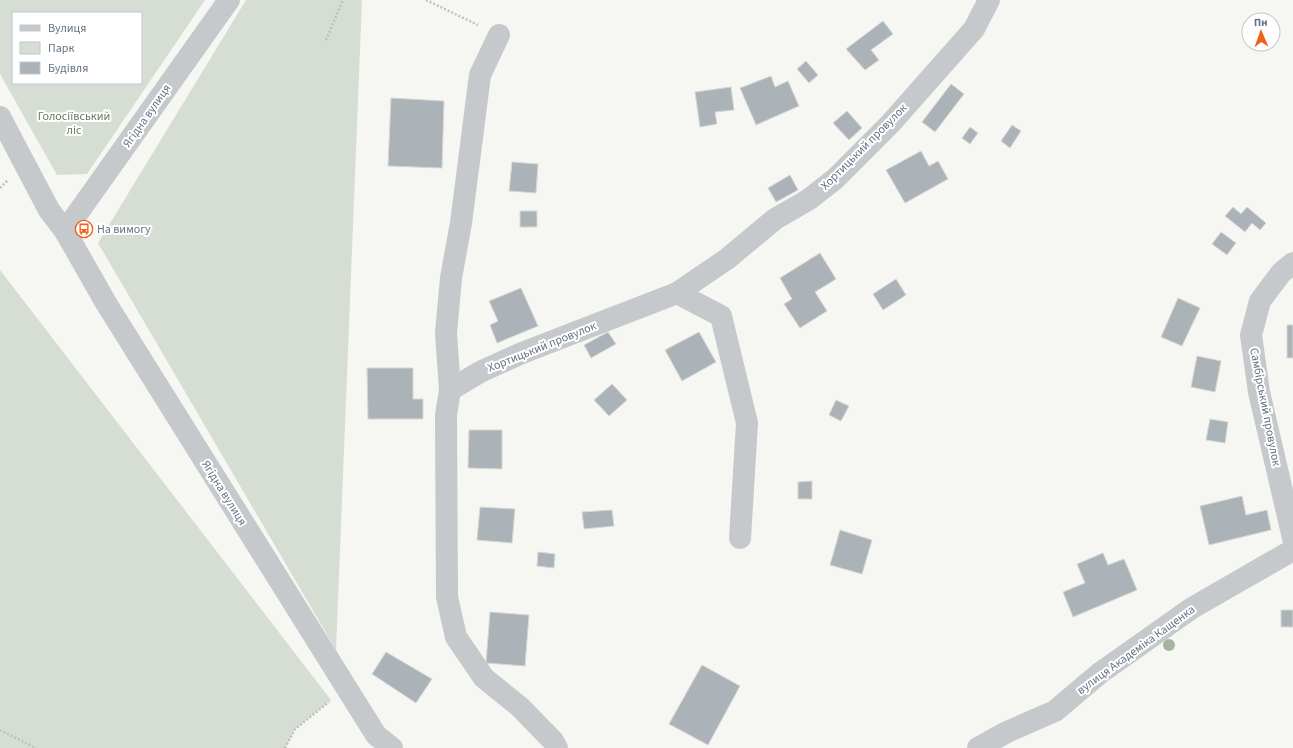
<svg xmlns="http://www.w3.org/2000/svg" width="1293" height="748" font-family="'Source Sans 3',sans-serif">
<rect width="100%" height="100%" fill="#f6f6f2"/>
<g fill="#d6ded3" fill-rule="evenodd">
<path d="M0 0H205L87 174 57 175 0 74ZM13 13H141V83H13Z"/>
<polygon points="246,0 362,0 336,650 98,243"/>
<polygon points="0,270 331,700 295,729 285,748 0,748"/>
</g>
<g fill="#abb3b9" stroke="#d7d8d5">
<polygon points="883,21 893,34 871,50 879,60 865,70 846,49"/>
<polygon points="806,61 818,75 809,83 797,69"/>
<polygon points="771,76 775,87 788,81 799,106 756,125 740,88"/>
<polygon points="951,84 964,94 935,132 922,122"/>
<polygon points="731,87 734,110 715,112 717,124 700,127 695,92"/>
<polygon points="391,98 444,101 442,168 388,166"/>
<polygon points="847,111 862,128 849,140 833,123"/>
<polygon points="1012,125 1021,131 1010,148 1001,141"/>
<polygon points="970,127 978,133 970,144 962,138"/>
<polygon points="921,151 929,166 938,161 948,179 905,203 886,170"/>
<polygon points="512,162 538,164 536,193 509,191"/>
<polygon points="790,175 798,190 776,202 768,188"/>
<polygon points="1233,207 1241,214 1247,207 1266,223 1260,230 1252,223 1245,232 1225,216"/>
<rect x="520" y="211" width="17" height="16"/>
<polygon points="1221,232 1236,243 1227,255 1212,244"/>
<polygon points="820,253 836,279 815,292 827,311 800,328 784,304 792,299 780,278"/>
<polygon points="896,279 906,295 883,310 873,294"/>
<polygon points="521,288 538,326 497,343 490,325 498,321 489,301"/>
<polygon points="1178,298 1200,308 1182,346 1161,337"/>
<rect x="1287" y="325" width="6" height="33"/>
<polygon points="608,332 616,344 591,358 584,345"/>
<polygon points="699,332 716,362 682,381 665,350"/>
<polygon points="1197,356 1221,361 1215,392 1191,387"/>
<polygon points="367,368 413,368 413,399 423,399 423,419 368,419"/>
<polygon points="612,384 627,400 609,416 594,400"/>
<polygon points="836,400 849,406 841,421 829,415"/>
<polygon points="1210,419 1228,422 1225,443 1206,440"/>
<polygon points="469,430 502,430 502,469 468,468"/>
<polygon points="812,481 812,499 798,499 798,482"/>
<polygon points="1242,496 1246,515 1267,510 1271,530 1209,545 1200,506"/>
<polygon points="480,507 515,509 512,543 477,540"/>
<polygon points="612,510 614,526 584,529 582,512"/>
<polygon points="840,530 872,540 862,574 830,565"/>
<polygon points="538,552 555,554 554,568 537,566"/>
<polygon points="1103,553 1108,565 1124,559 1137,590 1073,617 1063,592 1085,583 1077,564"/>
<rect x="1281" y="610" width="12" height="17"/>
<polygon points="490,612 529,615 525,666 486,663"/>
<polygon points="386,652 432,679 416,703 372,674"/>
<polygon points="702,665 740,686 708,745 669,724"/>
</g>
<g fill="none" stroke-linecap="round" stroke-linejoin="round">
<g stroke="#bfc0c3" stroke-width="2.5" stroke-dasharray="2 2" stroke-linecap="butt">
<polyline points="426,0 478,25"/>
<polyline points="326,40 343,0"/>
<polyline points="0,188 8,180"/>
<polyline points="0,730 36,748"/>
<polyline points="285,748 295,729 329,702"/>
</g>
<g stroke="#c5c9cc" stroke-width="22">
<polyline points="0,117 49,210 65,231 106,303 376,735 392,748"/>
<polyline points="65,231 229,0"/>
<polyline points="1293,263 1281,273 1260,301 1251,335 1259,392 1293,538"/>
<polyline points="677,293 721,316 747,423 740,538"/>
<polyline points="450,390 446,333 451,278 461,223 480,75 499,35"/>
<polyline points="557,748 553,741 520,707 484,678 456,637 447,597 446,415 450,390 480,372 522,353 677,293 727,259 775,219 808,200 835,179 890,124 974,29 989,0"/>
<polyline points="978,748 1007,732 1055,711 1100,673 1192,608 1293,550"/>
</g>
</g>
<circle fill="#a6b3a3" cx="1169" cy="645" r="6"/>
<defs>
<symbol id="bus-ring" viewBox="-11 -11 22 22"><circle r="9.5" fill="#fff" stroke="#ee611a" stroke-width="1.5"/><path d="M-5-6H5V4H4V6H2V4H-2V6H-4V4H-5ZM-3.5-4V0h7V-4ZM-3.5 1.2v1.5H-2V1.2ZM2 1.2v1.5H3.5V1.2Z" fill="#ee611a"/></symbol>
</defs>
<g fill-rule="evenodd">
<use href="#bus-ring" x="74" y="219" width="20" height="20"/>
</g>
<g text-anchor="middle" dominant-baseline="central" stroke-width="4" stroke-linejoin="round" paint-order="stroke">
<g font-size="12" fill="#657c62" stroke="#fff">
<text x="74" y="116">Голосіївський<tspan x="74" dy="14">ліс</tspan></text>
</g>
<g font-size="12" fill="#637385" stroke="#fff">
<text transform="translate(147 116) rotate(-55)">Ягідна вулиця</text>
<text transform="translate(864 147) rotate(-45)">Хортицький провулок</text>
<text transform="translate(542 347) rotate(-22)">Хортицький провулок</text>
<text transform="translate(1265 407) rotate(79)">Самбірський провулок</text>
<text transform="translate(224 493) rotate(58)">Ягідна вулиця</text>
<text transform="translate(1136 650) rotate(-36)">вулиця Академіка Кащенка</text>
</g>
<g font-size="12" fill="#637385" stroke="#fff" text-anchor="start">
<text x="97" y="229">На вимогу</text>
</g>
</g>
<rect x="12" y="12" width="130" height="72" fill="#ffffff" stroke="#c1c7ce"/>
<rect x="20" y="25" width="20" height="6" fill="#c5c9cc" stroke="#c1c7ce"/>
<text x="48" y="32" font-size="12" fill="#637385">Вулиця</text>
<rect x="20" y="42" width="20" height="12" fill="#d6ded3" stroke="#c1c7ce"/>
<text x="48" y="52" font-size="12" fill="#637385">Парк</text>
<rect x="20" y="62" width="20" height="12" fill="#abb3b9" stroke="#c1c7ce"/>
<text x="48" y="72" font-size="12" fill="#637385">Будівля</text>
<g transform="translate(1261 32) rotate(358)"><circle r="19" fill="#ffffff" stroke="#c1c7ce"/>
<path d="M0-3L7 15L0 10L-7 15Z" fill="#ee611a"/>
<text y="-6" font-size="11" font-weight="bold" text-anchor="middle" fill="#637385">Пн</text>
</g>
</svg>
